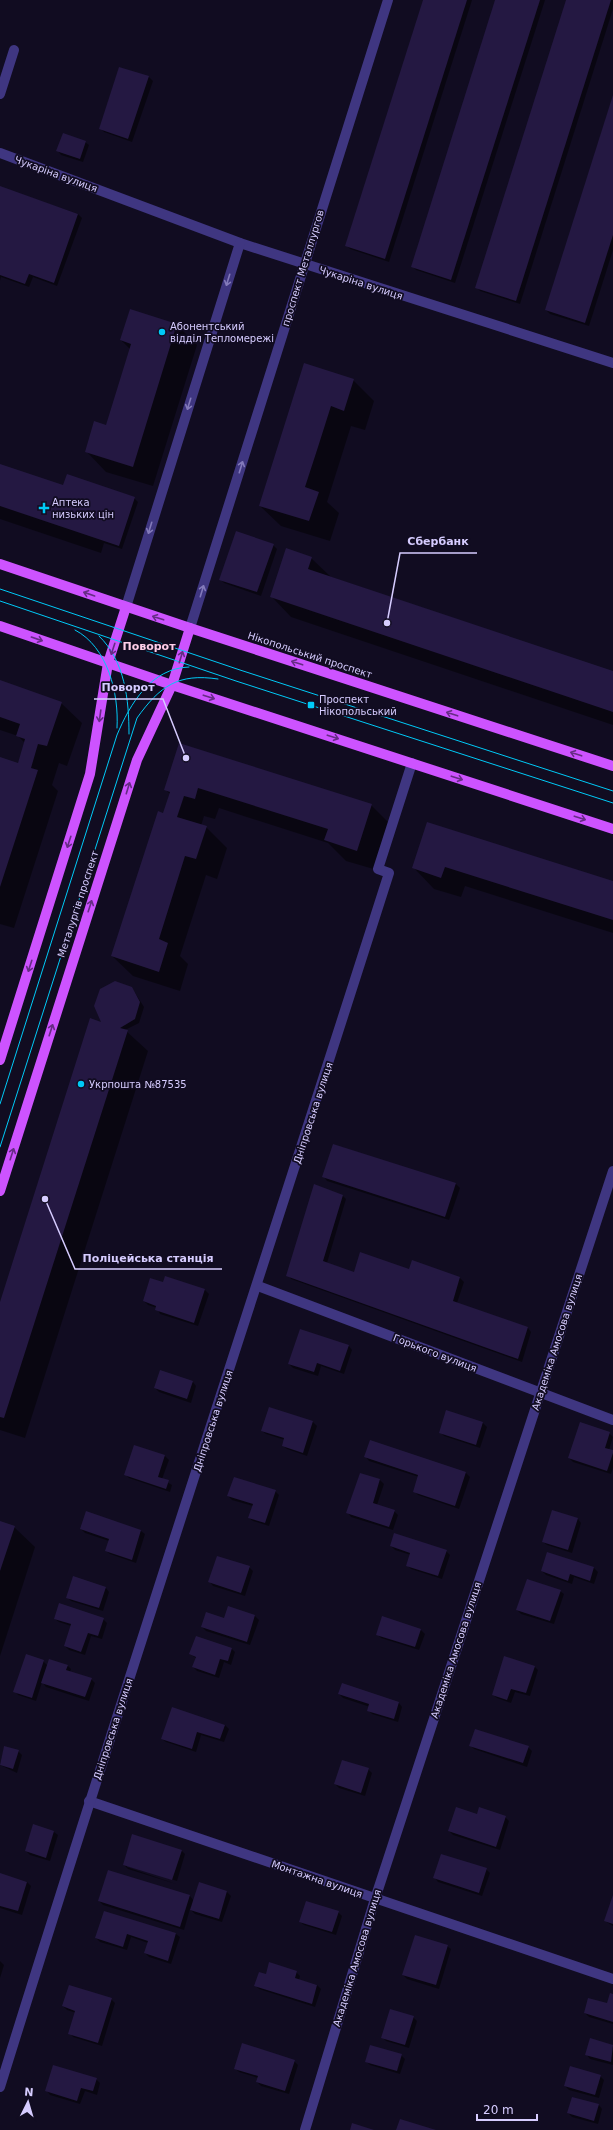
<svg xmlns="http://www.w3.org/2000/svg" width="613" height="2130" font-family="'DejaVu Sans',sans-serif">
<rect width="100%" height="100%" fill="#110c21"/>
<g fill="#0007">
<polygon points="424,0 472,0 389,262 350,249 346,245"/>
<polygon points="496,0 545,0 455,283 416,270 412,266"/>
<polygon points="567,0 613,0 613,9 520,304 480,291 477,287"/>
<polygon points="120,68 149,77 153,81 132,142 104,132 100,128"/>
<polygon points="613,97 613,250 589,326 550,314 546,310"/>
<polygon points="85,142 89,145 83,162 61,155 58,151"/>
<polygon points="0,187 78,214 82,218 57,286 33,277 29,287 1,277 0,281"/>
<polygon points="130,310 177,325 197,345 153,486 106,472 86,451 107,426 131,350 121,340"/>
<polygon points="305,365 353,380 374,401 365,430 351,426 327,502 339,513 330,541 281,526 260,506"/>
<polygon points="0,465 64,486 134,498 138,502 122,549 104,543 101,553 0,519"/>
<polygon points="273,545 277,549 261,596 224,583 220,579"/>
<polygon points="311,558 331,577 613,672 613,725 291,617 271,596"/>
<polygon points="0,681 61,703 82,723 67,766 59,763 52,785 58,791 14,928 0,924 0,758 18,764 25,743 18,736 0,730"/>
<polygon points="180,744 371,805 391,825 377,870 346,861 328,843 219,808 215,819 204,816 201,826 206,827 227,848 217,879 206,875 180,956 188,964 180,991 133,976 112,956 164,814 170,794 165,789"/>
<polygon points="428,823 613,882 613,933 465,886 461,897 434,889 414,868"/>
<polygon points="132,988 144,1007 139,1023 125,1030 148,1051 25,1438 0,1430 0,1305 105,1024"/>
<polygon points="334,1145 456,1184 460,1188 449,1220 327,1181 324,1177"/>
<polygon points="342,1195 346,1199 327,1263 355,1273 409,1271 460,1278 464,1282 457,1303 528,1328 531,1332 522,1362 291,1279 288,1275"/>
<polygon points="165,1277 205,1290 209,1294 198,1326 160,1314 157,1308 148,1305 144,1301 164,1284"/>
<polygon points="349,1346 352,1350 344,1374 321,1366 318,1376 293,1368 289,1364"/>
<polygon points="193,1382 196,1386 191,1403 159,1392 155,1388"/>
<polygon points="270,1408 313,1422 317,1426 307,1456 287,1449 283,1446 285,1440 266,1434 262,1431"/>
<polygon points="483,1423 487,1427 480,1448 444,1436 440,1432"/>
<polygon points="609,1433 613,1437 609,1450 613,1451 613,1468 611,1474 573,1462 569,1458"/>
<polygon points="370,1442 466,1473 470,1477 459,1509 418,1495 414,1491 419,1477 369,1461 366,1457"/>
<polygon points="165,1456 169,1460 162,1479 172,1485 170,1492 129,1478 126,1475"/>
<polygon points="360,1474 380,1480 384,1484 377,1505 394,1511 398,1515 393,1530 351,1517 348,1513"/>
<polygon points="275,1491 279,1495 269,1526 253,1521 249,1518 253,1506 232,1500 228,1496"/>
<polygon points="86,1513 141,1531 145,1534 136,1563 110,1554 106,1551 109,1541 85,1533 81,1529"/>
<polygon points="578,1519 581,1523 572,1553 547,1545 543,1542"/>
<polygon points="0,1522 14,1527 35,1547 0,1656"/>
<polygon points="391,1546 446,1551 450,1555 442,1579 411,1569 407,1565 411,1555 395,1550"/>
<polygon points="548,1553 594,1568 598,1572 594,1584 574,1577 572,1584 546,1575 542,1571"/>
<polygon points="249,1567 253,1571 245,1596 213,1586 210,1582"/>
<polygon points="106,1588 109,1592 103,1611 71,1601 67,1597"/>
<polygon points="560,1591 564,1594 554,1624 521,1614 517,1610"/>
<polygon points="229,1607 255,1616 259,1620 250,1645 206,1631 202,1627 225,1619"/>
<polygon points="383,1617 421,1630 425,1634 419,1650 381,1638 377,1634"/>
<polygon points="55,1619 103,1619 107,1623 102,1639 91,1636 85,1655 69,1650 65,1646 71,1626 59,1622"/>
<polygon points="231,1648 235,1652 231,1665 224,1662 219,1678 197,1671 193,1667 196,1658 190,1654"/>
<polygon points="43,1661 48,1666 67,1665 71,1669 70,1672 91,1679 95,1683 89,1701 46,1687 42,1682 36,1701 18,1695 15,1691"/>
<polygon points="535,1667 538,1670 530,1696 515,1692 511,1703 497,1698 493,1695"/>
<polygon points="339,1694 399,1703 402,1707 398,1722 372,1714 368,1710 370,1707 343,1698"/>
<polygon points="225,1725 229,1729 224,1742 201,1735 196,1752 166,1742 162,1739"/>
<polygon points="471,1746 528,1747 532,1751 527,1767 474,1749"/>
<polygon points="4,1747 18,1751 22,1755 17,1773 0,1765"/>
<polygon points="368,1769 372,1773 365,1796 339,1788 335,1784"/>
<polygon points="478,1815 505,1817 509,1821 500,1850 453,1835 449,1831"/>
<polygon points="54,1832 58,1835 50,1861 30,1855 26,1851"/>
<polygon points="181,1850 185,1854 177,1881 127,1865 127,1867 176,1884 128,1869 124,1865"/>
<polygon points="486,1869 490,1873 482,1896 438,1882 435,1878"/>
<polygon points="0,1874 27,1882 31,1886 22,1915 0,1908"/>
<polygon points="199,1883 227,1892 231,1896 222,1922 195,1914 190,1909 184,1930 103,1905 99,1901 190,1896 194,1901"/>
<polygon points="613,1899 613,1926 605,1921"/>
<polygon points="105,1912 176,1934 180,1937 171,1964 149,1957 145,1953 148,1943 131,1937 127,1950 100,1942 96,1938"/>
<polygon points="338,1912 342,1916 336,1935 304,1925 300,1922"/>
<polygon points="447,1946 451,1949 439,1989 407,1979 403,1975"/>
<polygon points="0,1961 4,1965 0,1978"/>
<polygon points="296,1972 300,1976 299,1980 317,1985 321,1989 315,2007 259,1989 255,1985"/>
<polygon points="613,1995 613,2024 589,2017 585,2013 608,2004"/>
<polygon points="111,1999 115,2003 102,2046 73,2037 70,2033 76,2013 67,2010 63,2006"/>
<polygon points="413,2017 417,2021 409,2048 386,2041 382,2037"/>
<polygon points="591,2039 613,2046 613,2065 590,2059 587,2055"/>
<polygon points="401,2055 405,2059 400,2074 370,2065 366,2061"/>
<polygon points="294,2061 298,2065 289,2094 261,2086 257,2082 258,2078 239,2072 235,2068"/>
<polygon points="600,2076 604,2080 599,2098 569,2090 565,2086"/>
<polygon points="96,2079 100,2083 97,2095 85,2091 80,2104 50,2095 47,2091"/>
<polygon points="599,2105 602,2109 598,2124 572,2117 568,2113"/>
</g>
<g fill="#241842">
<polygon points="423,0 467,0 385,259 345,246"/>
<polygon points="495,0 540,0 451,280 411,267"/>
<polygon points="566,0 611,0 516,301 475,288"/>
<polygon points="119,67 149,76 128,139 99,129"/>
<polygon points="613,95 613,235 585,323 545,310"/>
<polygon points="63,133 86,141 80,159 56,151"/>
<polygon points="0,186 78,214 54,283 29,274 25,284 0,275"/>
<polygon points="130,309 177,324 133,467 85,452 94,421 106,425 131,344 120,340"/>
<polygon points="304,363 354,379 344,411 331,406 318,447 305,487 319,492 309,521 259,506"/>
<polygon points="0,464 63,485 67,474 135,497 119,546 0,506"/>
<polygon points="236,531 274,544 257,592 219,580"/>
<polygon points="286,548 312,557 308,569 613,671 613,712 270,597"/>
<polygon points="0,680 62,702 47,746 38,744 31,768 38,770 0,887 0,757 18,763 25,739 16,736 20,724 0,717"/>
<polygon points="179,743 372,804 357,851 324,840 328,829 198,788 195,799 184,796 177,817 207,826 196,859 185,856 159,939 168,943 159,972 111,956 158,811 163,813 170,792 164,790"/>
<polygon points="427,822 613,881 613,920 445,867 441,878 412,868"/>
<polygon points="115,981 132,987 140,1002 135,1019 120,1028 128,1030 4,1418 0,1417 0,1302 90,1018 101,1022 94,1006 100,989"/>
<polygon points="333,1144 456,1183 445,1217 322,1177"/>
<polygon points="314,1184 343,1195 323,1261 354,1272 360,1252 409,1269 412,1260 460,1277 453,1301 528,1327 518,1359 286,1276"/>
<polygon points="165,1276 205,1289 194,1323 155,1310 156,1306 143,1301 150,1278 163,1282"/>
<polygon points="300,1329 349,1345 340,1371 317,1363 314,1372 288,1364"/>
<polygon points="160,1370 193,1381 187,1399 154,1388"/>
<polygon points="269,1407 313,1421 303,1453 282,1446 284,1438 261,1431"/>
<polygon points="446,1410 483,1422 476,1445 439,1433"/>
<polygon points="580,1422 610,1432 605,1448 613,1450 613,1453 607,1471 568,1458"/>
<polygon points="370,1440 466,1472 455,1506 413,1492 418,1475 364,1457"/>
<polygon points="134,1445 165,1455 158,1477 169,1480 166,1489 124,1475"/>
<polygon points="360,1473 380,1479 373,1503 395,1510 389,1527 346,1513"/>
<polygon points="234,1477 276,1490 265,1523 248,1518 253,1504 227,1496"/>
<polygon points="552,1510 578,1518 568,1550 542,1542"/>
<polygon points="86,1511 141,1530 132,1560 105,1551 109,1539 80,1529"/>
<polygon points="0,1521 15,1526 0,1571"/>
<polygon points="394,1533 447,1550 438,1576 406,1566 410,1553 390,1546"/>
<polygon points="547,1552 594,1567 590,1581 570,1574 568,1581 541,1571"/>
<polygon points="217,1556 250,1566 241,1593 208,1582"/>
<polygon points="73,1576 106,1587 99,1608 66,1598"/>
<polygon points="527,1579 561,1590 550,1621 516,1610"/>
<polygon points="59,1603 104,1618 98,1636 88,1633 81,1652 64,1646 71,1624 54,1619"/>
<polygon points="228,1606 255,1615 247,1642 201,1627 206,1612 224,1618"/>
<polygon points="382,1616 421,1629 415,1647 376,1635"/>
<polygon points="196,1636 232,1648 228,1661 220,1659 215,1675 192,1667 196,1657 189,1654"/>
<polygon points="26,1654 44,1660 32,1698 13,1692"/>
<polygon points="504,1656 535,1666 526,1693 511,1689 507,1700 492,1695"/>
<polygon points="49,1659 68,1665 66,1670 92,1678 85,1697 41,1683"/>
<polygon points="342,1683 399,1702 394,1719 367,1711 369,1704 338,1694"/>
<polygon points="172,1707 225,1725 220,1739 197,1732 192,1749 161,1739"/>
<polygon points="475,1729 529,1746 523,1763 469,1746"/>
<polygon points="4,1746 19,1750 13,1769 0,1765"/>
<polygon points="342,1760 369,1768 361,1793 334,1784"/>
<polygon points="456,1807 477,1814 479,1807 506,1816 496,1847 448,1831"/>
<polygon points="33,1824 54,1831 46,1858 25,1851"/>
<polygon points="132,1834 182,1850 172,1880 123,1865"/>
<polygon points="441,1854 487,1868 479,1893 433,1878"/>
<polygon points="108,1870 190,1895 180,1927 98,1901"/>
<polygon points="0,1873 27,1882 18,1911 0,1906"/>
<polygon points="199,1882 227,1891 219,1919 190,1910"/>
<polygon points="613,1895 613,1924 604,1921"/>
<polygon points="306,1901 339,1911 332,1932 299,1922"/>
<polygon points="104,1911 176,1933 168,1961 144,1953 148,1941 127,1934 123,1947 95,1938"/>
<polygon points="415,1935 448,1945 436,1985 402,1975"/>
<polygon points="269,1962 297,1971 295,1978 317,1985 312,2004 254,1986 259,1972 266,1974"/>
<polygon points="69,1985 112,1998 98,2043 68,2034 75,2011 62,2006"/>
<polygon points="610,1993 613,1994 613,2022 584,2013 588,1998 607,2003"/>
<polygon points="390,2009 414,2016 405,2045 381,2038"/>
<polygon points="590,2038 613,2045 611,2062 585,2055"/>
<polygon points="242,2043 295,2060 285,2091 256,2082 258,2076 234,2069"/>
<polygon points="370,2045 402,2054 397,2071 365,2062"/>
<polygon points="53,2065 97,2078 93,2091 81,2088 77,2101 45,2091"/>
<polygon points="570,2066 601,2075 595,2095 564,2086"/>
<polygon points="572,2097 599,2104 594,2121 567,2113"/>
<polygon points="400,2119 436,2130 396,2130"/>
<polygon points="352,2123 374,2130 350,2130"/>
</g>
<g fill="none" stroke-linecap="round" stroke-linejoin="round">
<g stroke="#3f3681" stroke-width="10">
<polyline points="0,94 14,50"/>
<polyline points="0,153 240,243 613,363"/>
<polyline points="126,607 240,243"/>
<polyline points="190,628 388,0"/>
<polyline points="258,1286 613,1420"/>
<polyline points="89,1801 613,1979"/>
<path d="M0 2087C126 1681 260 1278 389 873L378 869 412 763"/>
<polyline points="305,2130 375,1899 613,1171"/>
</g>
<g stroke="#cd53ff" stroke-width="10">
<polyline points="0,564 190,628 613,766"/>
<polyline points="0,626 169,684 613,829"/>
<polyline points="0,1060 90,774 108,663 126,607"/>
<polyline points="0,1191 137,760 172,685 190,628"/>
</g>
<g stroke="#00caf7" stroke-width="1">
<polyline points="0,589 240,670 613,791"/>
<polyline points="0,601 236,681 613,803"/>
<path d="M75 630C108 647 119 694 117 728"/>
<path d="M99 636C125 661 129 700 129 734"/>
<path d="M0 1104 117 735C130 704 151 668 189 667"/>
<path d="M0 1147 137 718C160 686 178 673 218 679"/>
</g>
</g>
<defs><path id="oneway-shaft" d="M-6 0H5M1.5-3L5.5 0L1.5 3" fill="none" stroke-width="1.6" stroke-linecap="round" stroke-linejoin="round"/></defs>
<g stroke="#837aba">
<use href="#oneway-shaft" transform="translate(228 280) rotate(107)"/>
<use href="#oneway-shaft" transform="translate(189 404) rotate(107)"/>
<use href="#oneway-shaft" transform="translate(241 467) rotate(-73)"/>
<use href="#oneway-shaft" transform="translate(150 528) rotate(107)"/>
<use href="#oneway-shaft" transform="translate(202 591) rotate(-73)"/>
</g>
<g stroke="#662c85">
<use href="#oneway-shaft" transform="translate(89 594) rotate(-161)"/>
<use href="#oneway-shaft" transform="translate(158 618) rotate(-162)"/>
<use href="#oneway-shaft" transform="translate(37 639) rotate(19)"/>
<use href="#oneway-shaft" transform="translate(113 649) rotate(108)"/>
<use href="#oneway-shaft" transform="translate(181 657) rotate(-73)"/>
<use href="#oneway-shaft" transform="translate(297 663) rotate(-162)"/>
<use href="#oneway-shaft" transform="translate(209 697) rotate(18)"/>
<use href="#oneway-shaft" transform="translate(452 714) rotate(-162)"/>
<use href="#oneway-shaft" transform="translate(100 716) rotate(98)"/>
<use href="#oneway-shaft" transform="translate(333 737) rotate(18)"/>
<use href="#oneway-shaft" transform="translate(576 754) rotate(-162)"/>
<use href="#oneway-shaft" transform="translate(457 778) rotate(18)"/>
<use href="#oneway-shaft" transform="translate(128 788) rotate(-73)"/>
<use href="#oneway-shaft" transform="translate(580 818) rotate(18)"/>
<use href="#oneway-shaft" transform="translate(69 842) rotate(108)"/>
<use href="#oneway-shaft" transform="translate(90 906) rotate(-72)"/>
<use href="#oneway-shaft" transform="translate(30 966) rotate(108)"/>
<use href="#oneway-shaft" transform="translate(51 1030) rotate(-72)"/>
<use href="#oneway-shaft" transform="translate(12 1154) rotate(-72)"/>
</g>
<g fill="#00caf7" stroke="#110c21" stroke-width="1.5">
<circle cx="162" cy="332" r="4"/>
<path d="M42 502h4v4h4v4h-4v4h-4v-4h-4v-4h4z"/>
<rect x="307" y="701" width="8" height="8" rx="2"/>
<circle cx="81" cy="1084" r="4"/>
</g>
<g text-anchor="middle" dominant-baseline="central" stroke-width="3.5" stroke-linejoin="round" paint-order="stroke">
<g font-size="10" fill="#d6ccff" stroke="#110c21">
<text transform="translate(56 174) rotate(20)">Чукаріна вулиця</text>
<text transform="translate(303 268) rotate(-73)">проспект Металлургов</text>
<text transform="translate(361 283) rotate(18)">Чукаріна вулиця</text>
<text transform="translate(310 655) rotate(18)">Нікопольський проспект</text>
<text transform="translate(78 904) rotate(-72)">Металургів проспект</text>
<text transform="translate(313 1113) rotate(-72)">Дніпровська вулиця</text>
<text transform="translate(557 1342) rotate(-72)">Академіка Амосова вулиця</text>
<text transform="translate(435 1353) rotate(21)">Горького вулиця</text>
<text transform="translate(213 1421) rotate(-72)">Дніпровська вулиця</text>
<text transform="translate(456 1650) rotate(-72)">Академіка Амосова вулиця</text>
<text transform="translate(113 1729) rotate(-72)">Дніпровська вулиця</text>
<text transform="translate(317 1879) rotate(19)">Монтажна вулиця</text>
<text transform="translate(357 1958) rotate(-73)">Академіка Амосова вулиця</text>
</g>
<g font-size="10" fill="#d6ccff" stroke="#110c21" text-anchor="start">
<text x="170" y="326">Абонентський<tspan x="170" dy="12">відділ Тепломережі</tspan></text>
<text x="52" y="502">Аптека<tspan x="52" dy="12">низьких цін</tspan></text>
<text x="319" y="699">Проспект<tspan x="319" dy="12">Нікопольський</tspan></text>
<text x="89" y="1084">Укрпошта №87535</text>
</g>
<g font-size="11" font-weight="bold" fill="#ffcee9" stroke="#110c21">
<text x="149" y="646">Поворот</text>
</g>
</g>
<path fill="none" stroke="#d6ccff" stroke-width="1.5" d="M387 623L400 553H477M186 758L163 699H94M45 1199L75 1269H222"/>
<g fill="#d6ccff" stroke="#110c21" stroke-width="1.5">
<circle cx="387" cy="623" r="4"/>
<circle cx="186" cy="758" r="4"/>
<circle cx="45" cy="1199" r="4"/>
</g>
<g font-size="11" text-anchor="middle" font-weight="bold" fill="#d6ccff" stroke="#110c21" stroke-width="3.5" stroke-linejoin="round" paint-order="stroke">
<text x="438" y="545">Сбербанк</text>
<text x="128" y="691">Поворот</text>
<text x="148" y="1262">Поліцейська станція</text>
</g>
<g transform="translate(28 2102) rotate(5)" stroke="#110c21" stroke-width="3" paint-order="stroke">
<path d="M0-3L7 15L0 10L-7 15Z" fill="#d6ccff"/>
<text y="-6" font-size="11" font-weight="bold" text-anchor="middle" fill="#d6ccff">N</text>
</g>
<path d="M477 2114v6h60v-6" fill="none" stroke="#d6ccff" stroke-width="2"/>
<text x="483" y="2114" font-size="12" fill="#d6ccff" stroke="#110c21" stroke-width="3" paint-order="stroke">20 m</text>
</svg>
